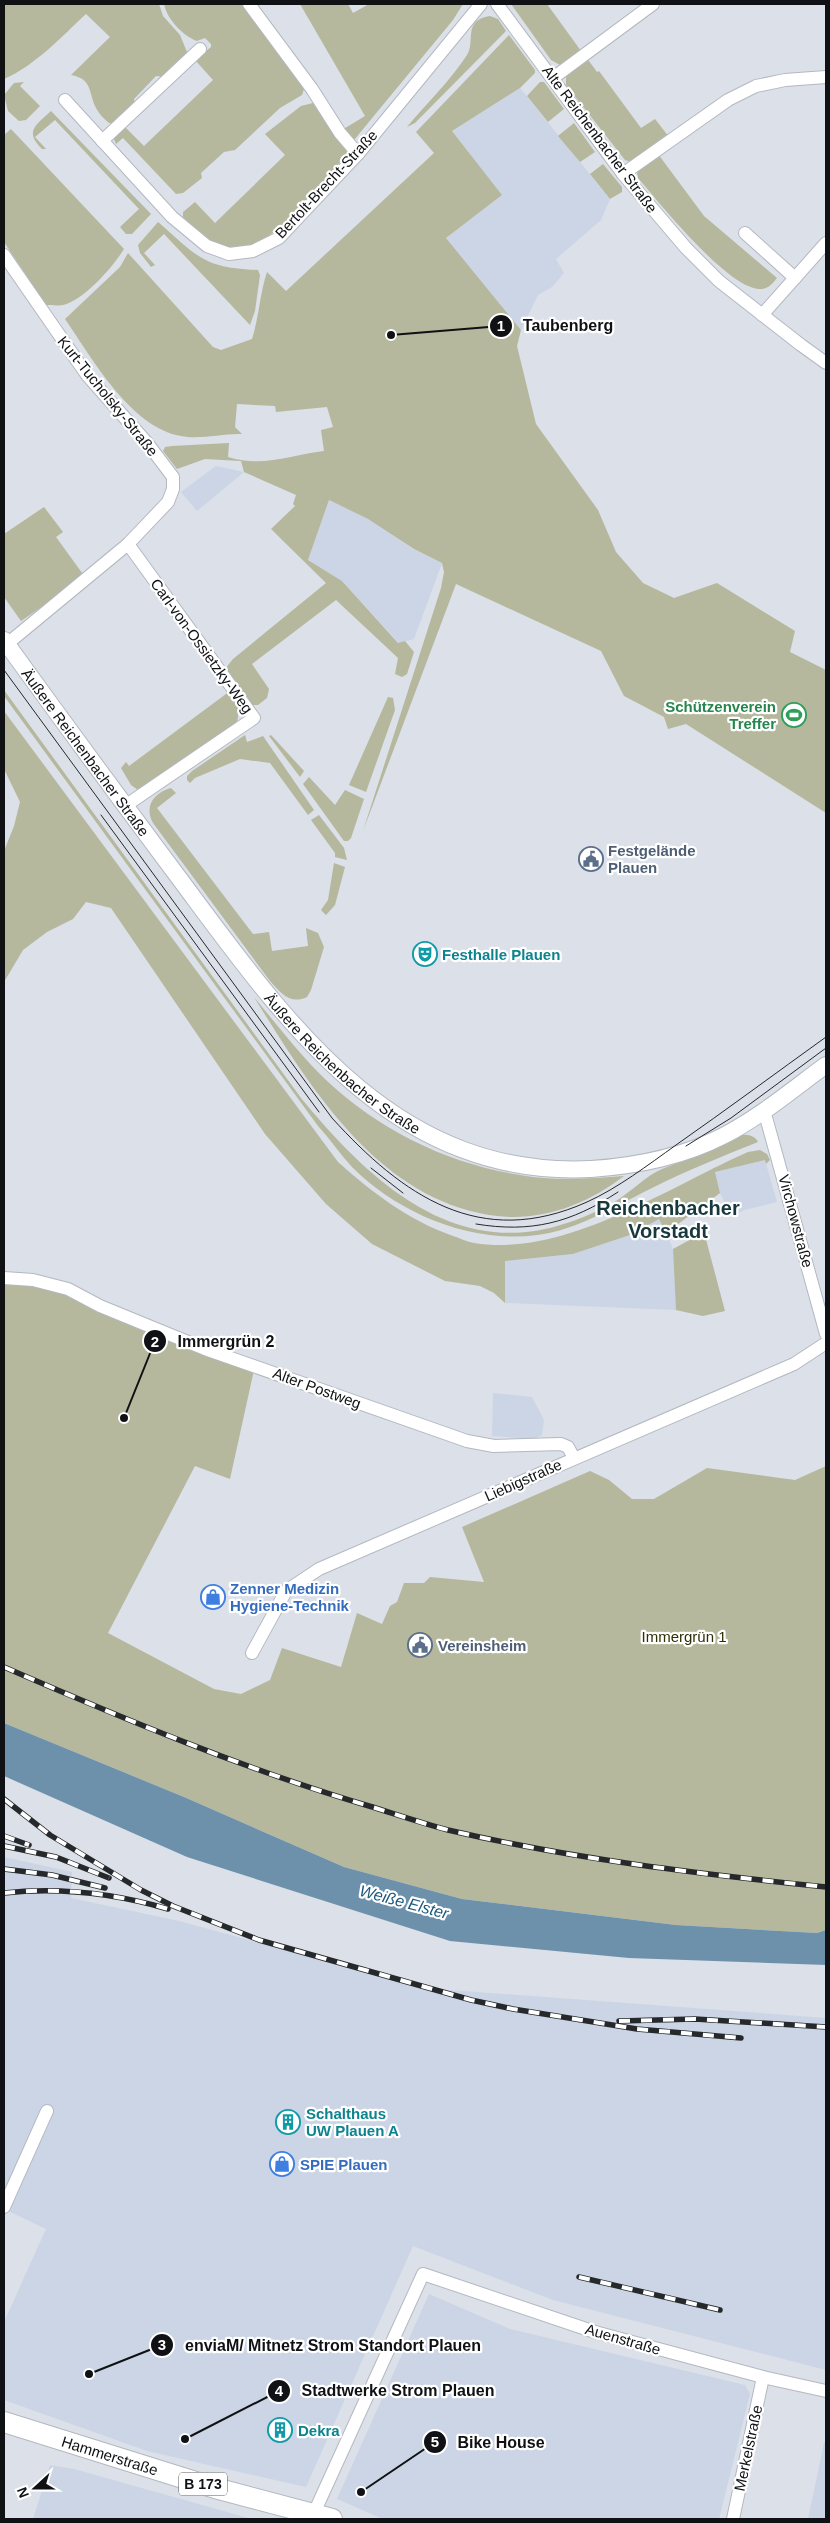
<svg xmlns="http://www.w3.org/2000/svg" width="830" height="2523" font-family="Arial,sans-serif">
<rect width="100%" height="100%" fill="#dbe0e9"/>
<g fill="#ccd5e5">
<polygon points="520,88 610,199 601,220 556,259 564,273 552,287 538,295 521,330 446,238 502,195 452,131"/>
<polygon points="216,466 244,472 197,511 181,492"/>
<polygon points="329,500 368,519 413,549 442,563 414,639 399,643 342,581 308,560"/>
<polygon points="765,1160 777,1202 744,1210 732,1217 720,1193 715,1172"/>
<polygon points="660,1218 673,1249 676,1310 505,1303 505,1261 573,1254 630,1235"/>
<polygon points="493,1393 532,1397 544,1420 542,1435 534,1439 492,1436"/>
<polygon points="4,1857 72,1872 71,1898 179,1921 424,1988 826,2018 826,2370 553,2300 413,2246 306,2487 147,2451 4,2400 4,2322 46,2229 4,2209"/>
<polygon points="429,2294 510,2329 745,2385 750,2394 719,2519 383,2519 337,2499"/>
<polygon points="826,2441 826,2519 808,2519 824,2443"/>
<polygon points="50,2465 74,2469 252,2519 33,2519"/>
</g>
<g fill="#b5b89c">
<path d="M4 4H159L163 16 180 35 187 52 186 57 165 77 156 76 134 99 135 106 113 123H109C104 119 99 114 96 108 88 92 93 79 71 75L110 37 86 14C61 37 36 65 4 79Z"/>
<path d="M164 4H244L304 89 302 95 280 108 235 150 224 152 201 173 202 178 183 193 176 194 123 138 116 144 114 139 116 131 125 127 144 146 213 80 195 60 211 47V44L205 38 197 41C183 36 167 19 164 4Z"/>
<polygon points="300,4 348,4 353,13 369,4 463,4 453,20 354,140 342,130 365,116"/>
<polygon points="511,4 547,4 581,51 560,65 551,60"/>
<path d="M490 16 498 19 506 31 415 123 407 127C426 104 451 80 467 55 476 41 462 20 490 16Z"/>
<path d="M509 35 535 70V73L520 88 452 131 502 195 446 238 521 330 517 346 536 424 598 510 616 552 643 583 674 598 717 583 795 631 790 652 826 670V813L686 724 668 729 664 717 624 696 601 651 456 584 363 831 441 588 444 572 442 563 414 549 368 519 329 500 308 560 342 581 398 643 405 641 414 652 407 674 402 677 395 674 398 658 336 600 252 664 269 689 267 698 258 705H253L225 669 233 659 326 583 271 529 295 506 293 504 296 495 244 472 241 461 205 459 177 469 163 451 165 447 172 446 229 443 228 457C263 468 290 455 324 451L321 430 333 427 327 407 276 412 275 406 237 404 235 427 242 434C222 433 201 440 181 436 130 427 92 358 65 319L120 267 128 253 213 347 221 350 252 339C259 317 260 293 267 272L286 291 434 153 416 132Z"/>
<polygon points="586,57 597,72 599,71 641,128 655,119 669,137 631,162 625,160 566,85 566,75"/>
<polygon points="24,82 20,86 40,106 26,120 19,121 8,111 4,95 14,83"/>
<polygon points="540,82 544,82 564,109 548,122 527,96"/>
<path d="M313 103 348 153C321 183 269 260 222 247 206 243 195 228 183 217V212L195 202 215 223 285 155 265 134 301 106Z"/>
<path d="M51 111 151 214 132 234H126L120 227 139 209 55 120 35 137 46 149H42C24 131 36 125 51 111Z"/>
<polygon points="574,123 595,152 580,162 558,136"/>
<path d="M11 129 124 249C113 267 84 300 63 305 58 306 51 305 46 305L4 242V135Z"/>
<path d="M658 154 704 216 777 278C773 283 769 288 762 289 730 292 659 202 638 178L637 171Z"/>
<polygon points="603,164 622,187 622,192 610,199 590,174"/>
<path d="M158 222C197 256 203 268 258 270L260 275 255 311 250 325 164 234 144 253 155 265 151 267 140 253 138 245Z"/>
<polygon points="44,507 63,532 56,537 85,577 21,621 4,597 4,534"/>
<path d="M4 690 301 1098C367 1178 453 1262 567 1223 585 1217 603 1209 619 1199 633 1190 647 1175 662 1169 679 1162 696 1157 712 1150 722 1146 732 1137 743 1135 749 1134 756 1137 758 1142 723 1156 688 1170 654 1187 623 1202 594 1220 561 1230 488 1251 404 1219 352 1167 340 1154 330 1139 318 1126L4 696Z"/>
<path d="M230 691C238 702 240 709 237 722L146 787 138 790 131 785 121 768 126 762 129 766Z"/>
<polygon points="388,697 393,698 395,710 366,792 349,785"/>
<path d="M4 711 338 1162C373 1193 408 1220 453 1236 460 1238 467 1242 474 1243 565 1258 668 1187 748 1152L760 1150 767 1154 770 1160 766 1164 765 1160 715 1172 720 1193 666 1233 659 1219 630 1235 573 1254 505 1261V1303L494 1293 480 1286 445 1281 372 1244 326 1204 265 1134 111 908 86 902 73 919 47 932 23 950 4 982V851L14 826 20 802 4 769Z"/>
<polygon points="245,735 247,742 263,736 314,810 308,815 270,763 240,759 195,778 190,783 187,780 187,776 192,771"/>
<polygon points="271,735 304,771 300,777 269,736"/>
<polygon points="309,777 335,805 345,790 364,799 351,838 348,841 344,841 303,784"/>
<path d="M171 788 176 793 157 808 253 934 269 932 272 951 308 946 306 928 318 933 324 947 311 990 307 997C290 1005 281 993 270 981L153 823C144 807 153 793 171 788Z"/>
<polygon points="319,815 344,848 347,860 335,857 335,853 311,820"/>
<polygon points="334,863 345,867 335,905 326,915 321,910 328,900"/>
<path d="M254 997C277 1025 300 1055 326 1080 385 1136 464 1171 544 1178 571 1180 598 1178 624 1176 585 1206 538 1223 489 1215 376 1196 310 1087 254 997Z"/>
<polygon points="704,1232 725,1311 703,1316 676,1310 673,1249"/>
<polygon points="4,1281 59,1292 136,1328 254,1370 230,1479 195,1466 108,1633 214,1689 241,1694 270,1680 282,1648 341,1667 357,1613 382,1624 390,1606 397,1602 404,1583 424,1583 430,1577 484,1582 462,1527 590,1471 609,1480 632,1499 654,1499 707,1468 795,1480 826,1466 826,1930 817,1933 676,1925 462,1899 344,1867 184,1797 4,1723"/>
</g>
<polygon fill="#6d91ab" points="4,1723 184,1797 344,1867 462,1899 676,1925 817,1933 826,1930 826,1965 629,1958 450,1941 187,1857 4,1776"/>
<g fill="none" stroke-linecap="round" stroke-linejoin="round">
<defs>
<g id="minor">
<polyline points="249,4 312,89 340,133 358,154"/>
<polyline points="497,4 623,174 686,248 719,281 801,345 826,363"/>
<polyline points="553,78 653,4"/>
<polyline points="65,100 172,217 207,246 229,254 253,251 279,238 358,154 481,4"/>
<polyline points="102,141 200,49"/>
<polyline points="623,174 728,100 756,86 785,80 826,77"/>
<polyline points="745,233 795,278"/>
<polyline points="4,255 87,375 148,444 173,477 173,489 168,502 128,544 7,644"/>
<polyline points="762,315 826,243"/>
<polyline points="125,806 254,718 128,544"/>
<polyline points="764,1110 826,1334"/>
<polyline points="4,1278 33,1280 68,1289 100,1306 205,1349 467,1441 494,1446 561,1444 568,1447 574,1458"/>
<polyline points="252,1653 286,1591 319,1569 794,1364 826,1343"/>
<polyline points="4,2207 47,2111"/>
<polyline points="314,2513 423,2274 595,2332 763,2377 826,2391"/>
<polyline points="733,2519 763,2377"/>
</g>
<g id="tertiary">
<path id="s1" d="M4 640C61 719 120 799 179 878 284 1019 392 1179 591 1169 636 1166 682 1157 723 1136 760 1117 793 1089 826 1065"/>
</g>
<g id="primary">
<path id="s2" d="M4 2422 215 2488 332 2519"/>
</g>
</defs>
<use href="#minor" stroke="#b3b8c1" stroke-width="14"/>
<use href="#tertiary" stroke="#b3b8c1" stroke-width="18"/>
<use href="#primary" stroke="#b3b8c1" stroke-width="22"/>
<use href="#minor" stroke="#fff" stroke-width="12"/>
<use href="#tertiary" stroke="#fff" stroke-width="16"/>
<use href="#primary" stroke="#fff" stroke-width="20"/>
<g stroke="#26292c" stroke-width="1">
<path d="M4 670 332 1118C403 1196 480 1250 587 1202 618 1188 648 1165 676 1145 726 1110 776 1073 826 1037"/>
<polyline points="101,815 319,1112"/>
<polyline points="686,1146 731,1118 826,1048"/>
<polyline points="371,1168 403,1193"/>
<path d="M476 1224C531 1233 571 1223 618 1192"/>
</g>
<defs>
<g id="rail">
<path d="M4 1667C124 1719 244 1769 369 1806 395 1814 421 1823 448 1830 572 1859 700 1874 826 1887"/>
<polyline points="4,1799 50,1835 141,1890 173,1906 259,1940 471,2000 513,2009 637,2029 741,2038"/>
<polyline points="4,1836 29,1845"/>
<polyline points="4,1846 56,1857 109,1878"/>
<polyline points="4,1869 52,1875 105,1888"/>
<path d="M4 1893C60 1887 113 1893 168 1909"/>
<polyline points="619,2021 695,2019 826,2027"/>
<polyline points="579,2277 720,2310"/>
</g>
</defs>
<use href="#rail" stroke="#26292c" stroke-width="5.5"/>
<use href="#rail" stroke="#fff" stroke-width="4" stroke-dasharray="11" stroke-linecap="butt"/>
</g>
<defs>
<symbol id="stadium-ring" viewBox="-11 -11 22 22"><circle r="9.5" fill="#fff" stroke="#2e9e5b" stroke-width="1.5"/><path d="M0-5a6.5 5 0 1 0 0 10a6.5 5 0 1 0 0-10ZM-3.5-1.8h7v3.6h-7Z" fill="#2e9e5b"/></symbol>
<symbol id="civic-ring" viewBox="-11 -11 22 22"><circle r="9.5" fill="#fff" stroke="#5c6f8a" stroke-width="1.5"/><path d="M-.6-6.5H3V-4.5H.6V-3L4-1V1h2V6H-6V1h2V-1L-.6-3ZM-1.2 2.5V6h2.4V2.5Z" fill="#5c6f8a"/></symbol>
<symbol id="theatre-ring" viewBox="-11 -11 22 22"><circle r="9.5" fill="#fff" stroke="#0f9aa8" stroke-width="1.5"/><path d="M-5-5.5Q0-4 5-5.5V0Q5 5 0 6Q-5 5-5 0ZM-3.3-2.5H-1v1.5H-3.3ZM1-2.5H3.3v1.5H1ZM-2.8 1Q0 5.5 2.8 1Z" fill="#0f9aa8"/></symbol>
<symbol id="shop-ring" viewBox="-11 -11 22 22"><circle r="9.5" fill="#fff" stroke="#3f7fe0" stroke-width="1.5"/><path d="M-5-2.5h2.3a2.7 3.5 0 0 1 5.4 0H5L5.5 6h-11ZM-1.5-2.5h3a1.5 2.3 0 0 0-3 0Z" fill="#3f7fe0"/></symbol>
<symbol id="building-ring" viewBox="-11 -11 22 22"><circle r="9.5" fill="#fff" stroke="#0f9aa8" stroke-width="1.5"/><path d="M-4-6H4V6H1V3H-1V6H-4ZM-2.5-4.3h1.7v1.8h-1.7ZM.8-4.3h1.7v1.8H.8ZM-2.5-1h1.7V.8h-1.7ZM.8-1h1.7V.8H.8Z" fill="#0f9aa8"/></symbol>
</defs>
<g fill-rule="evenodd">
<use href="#stadium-ring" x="780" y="701" width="28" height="28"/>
<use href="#civic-ring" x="577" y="845" width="28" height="28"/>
<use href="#theatre-ring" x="411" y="940" width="28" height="28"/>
<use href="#shop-ring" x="199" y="1583" width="28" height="28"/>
<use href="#civic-ring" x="406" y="1631" width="28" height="28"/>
<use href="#building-ring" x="274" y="2108" width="28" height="28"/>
<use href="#shop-ring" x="268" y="2150" width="28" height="28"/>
<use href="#building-ring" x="266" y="2416" width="28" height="28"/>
</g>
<g text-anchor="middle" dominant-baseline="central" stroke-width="4.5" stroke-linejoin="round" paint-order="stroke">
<rect fill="#fff" stroke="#57585a" stroke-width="1" x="179" y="2472.5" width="48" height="23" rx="4"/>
<g font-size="14" font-weight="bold" fill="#0f1114">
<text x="203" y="2484">B 173</text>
</g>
<g font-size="15" fill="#0f1114" stroke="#fff">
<text transform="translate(600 139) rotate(53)">Alte Reichenbacher Straße</text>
<text transform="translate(326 184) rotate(-47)">Bertolt-Brecht-Straße</text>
<text transform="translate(108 396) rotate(51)">Kurt-Tucholsky-Straße</text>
<text transform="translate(202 646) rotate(54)">Carl-von-Ossietzky-Weg</text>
<text stroke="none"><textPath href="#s1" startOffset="139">Äußere Reichenbacher Straße</textPath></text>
<text stroke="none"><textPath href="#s1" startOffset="544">Äußere Reichenbacher Straße</textPath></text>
<text transform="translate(796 1221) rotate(75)">Virchowstraße</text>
<text transform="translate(317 1388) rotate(20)">Alter Postweg</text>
<text transform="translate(523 1480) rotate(-24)">Liebigstraße</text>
<text transform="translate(623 2339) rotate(16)">Auenstraße</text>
<text transform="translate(748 2448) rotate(-78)">Merkelstraße</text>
<text stroke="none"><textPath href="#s2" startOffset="111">Hammerstraße</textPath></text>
</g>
<g font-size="15" font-weight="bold" fill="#27864d" stroke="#fff" text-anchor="end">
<text x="776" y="706">Schützenverein<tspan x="776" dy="17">Treffer</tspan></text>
</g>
<g font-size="15" font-weight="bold" fill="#4e5e75" stroke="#fff" text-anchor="start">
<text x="608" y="850">Festgelände<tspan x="608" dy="17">Plauen</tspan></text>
<text x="438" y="1645">Vereinsheim</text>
</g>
<g font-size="15" font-weight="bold" fill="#0d838f" stroke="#fff" text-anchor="start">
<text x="442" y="954">Festhalle Plauen</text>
<text x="306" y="2113">Schalthaus<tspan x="306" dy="17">UW Plauen A</tspan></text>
<text x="298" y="2430">Dekra</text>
</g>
<g font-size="15" font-weight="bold" fill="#366cbe" stroke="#fff" text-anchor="start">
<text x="230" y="1588">Zenner Medizin<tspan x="230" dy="17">Hygiene-Technik</tspan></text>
<text x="300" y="2164">SPIE Plauen</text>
</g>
<g font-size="15" fill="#2d3000" stroke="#fff">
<text x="684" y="1636">Immergrün 1</text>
</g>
<g font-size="16" font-style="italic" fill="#1b587d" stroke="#fff">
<text transform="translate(404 1902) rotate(15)">Weiße Elster</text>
</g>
<g font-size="20" font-weight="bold" fill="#17393e" stroke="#fff">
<text x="668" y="1208">Reichenbacher<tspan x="668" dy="23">Vorstadt</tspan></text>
</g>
</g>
<path fill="none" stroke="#0f1114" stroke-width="2" d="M391 335L501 326M124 1418L155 1341M89 2374L162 2345M185 2439L279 2391M361 2492L435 2442"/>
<g fill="#0f1114" stroke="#fff" stroke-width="2">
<circle cx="391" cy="335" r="5"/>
<circle cx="124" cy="1418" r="5"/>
<circle cx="89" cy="2374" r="5"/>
<circle cx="185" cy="2439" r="5"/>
<circle cx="361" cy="2492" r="5"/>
<circle cx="501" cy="326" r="12"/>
<circle cx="155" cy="1341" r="12"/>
<circle cx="162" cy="2345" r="12"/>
<circle cx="279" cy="2391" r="12"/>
<circle cx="435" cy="2442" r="12"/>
</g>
<g font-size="15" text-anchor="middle" font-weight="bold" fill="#fff">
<text x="501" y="331">1</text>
<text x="155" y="1347">2</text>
<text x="162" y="2350">3</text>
<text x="279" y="2396">4</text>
<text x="435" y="2447">5</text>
</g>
<g font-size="16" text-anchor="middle" font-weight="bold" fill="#0f1114" stroke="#fff" stroke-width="4.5" stroke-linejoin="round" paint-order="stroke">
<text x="568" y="331">Taubenberg</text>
<text x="226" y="1347">Immergrün 2</text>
<text x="333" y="2351">enviaM/ Mitnetz Strom Standort Plauen</text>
<text x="398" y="2396">Stadtwerke Strom Plauen</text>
<text x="501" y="2448">Bike House</text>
</g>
<rect width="830" height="2523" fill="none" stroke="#0f1114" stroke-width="10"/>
<g transform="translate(35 2488) rotate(249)" stroke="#ffffff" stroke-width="4" paint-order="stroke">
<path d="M0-4L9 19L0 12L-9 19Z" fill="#0f1114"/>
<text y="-8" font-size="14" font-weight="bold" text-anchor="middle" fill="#0f1114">N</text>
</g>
</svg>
